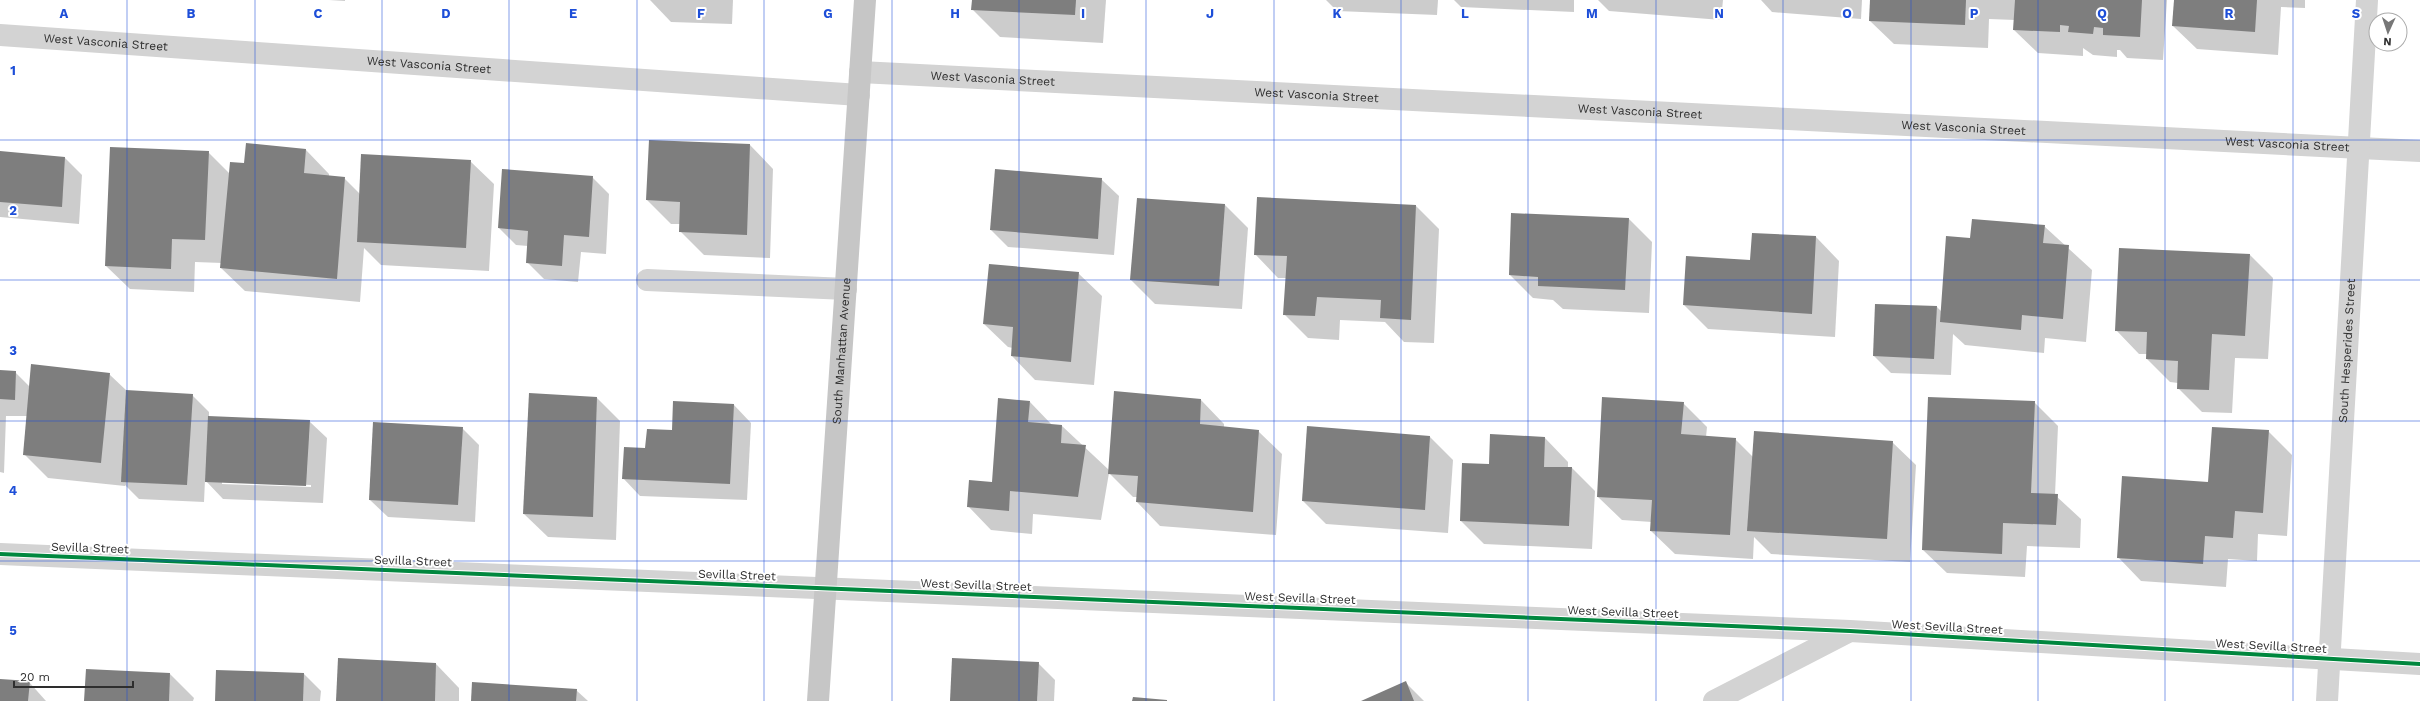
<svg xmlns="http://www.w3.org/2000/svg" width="2420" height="701" font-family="'Work Sans',sans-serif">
<rect width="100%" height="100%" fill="#fff"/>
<g fill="#0003" fill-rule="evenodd">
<polygon points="329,0 345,0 345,1"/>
<polygon points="650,0 733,0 732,24 671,22"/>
<polygon points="973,0 1106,0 1103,43 1000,37 972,9"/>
<polygon points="1326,0 1438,0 1437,15 1337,11"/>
<polygon points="1454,0 1574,0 1574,12 1461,7"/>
<polygon points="1598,0 1723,0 1721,20 1609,11"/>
<polygon points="1761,0 1862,0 1861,19 1772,12"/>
<polygon points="1871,0 2167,0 2163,60 2127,58 2120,50 2117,50 2117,57 2093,55 2083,48 2083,56 2038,53 2014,30 2015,20 1989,19 1988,48 1894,44 1870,21"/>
<polygon points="2175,0 2305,0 2305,8 2281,7 2278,55 2197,49 2173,26"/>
<polygon points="750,145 773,169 770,258 704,255 680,231 680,224 671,224 647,200"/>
<polygon points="306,150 329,174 329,176 344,178 360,194 470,161 494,184 489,271 381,265 364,248 360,302 245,291 221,268 222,263 195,262 194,292 130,289 106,266 208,152 230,174 245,164"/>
<polygon points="0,152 65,158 82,175 79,224 0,217"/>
<polygon points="592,177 609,194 606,254 581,252 578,282 544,279 527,262 528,246 516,245 499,228"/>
<polygon points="1101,179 1119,196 1114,255 1008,247 991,230"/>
<polygon points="1225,205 1248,228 1242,309 1155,304 1131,280"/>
<polygon points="1416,206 1439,229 1434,343 1404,342 1385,322 1340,320 1339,340 1308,338 1284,314 1286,278 1278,278 1255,254"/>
<polygon points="1629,219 1652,242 1649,313 1563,309 1553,300 1533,298 1510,275"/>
<polygon points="2044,226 2092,270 2086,342 2045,338 2044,353 1965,345 1953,334 1951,375 1891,373 1874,356 1937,307 1942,312 1971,239"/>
<polygon points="1816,237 1839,261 1835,337 1708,329 1684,305"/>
<polygon points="2250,255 2273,278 2268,359 2235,358 2232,413 2202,412 2178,388 2178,383 2170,382 2147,359 2147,354 2139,354 2116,330"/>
<polygon points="1078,273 1102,296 1094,385 1035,380 1012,356 1013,348 1008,347 984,324"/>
<path d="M0 371 15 372 30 387 109 374 127 391 192 395 209 412V417L309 421 327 438 323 503 223 499 205 480 204 502 139 499 125 485V486L48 478 24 454 27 416H6L4 473 0 472ZM222 482 311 485V487L222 484Z"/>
<polygon points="597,398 620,421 616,540 548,537 524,514"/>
<polygon points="1201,400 1224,424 1224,428 1258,431 1282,454 1276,535 1160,526 1137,502 1137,497 1133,497 1109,473 1101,520 1033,514 1032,534 991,530 968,506 993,483 1030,402 1053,426 1062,426 1109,470"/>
<polygon points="2034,402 2058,426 2055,495 2081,519 2080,548 2027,546 2025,577 1947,573 1923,550"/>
<polygon points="1683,403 1707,427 1706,437 1735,439 1753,457 1892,442 1916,465 1910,562 1771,554 1754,537 1753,559 1675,554 1651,531 1652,522 1622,520 1598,497"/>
<polygon points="734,405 751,423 747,500 640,496 623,478 646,449 673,431"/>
<polygon points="462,428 479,445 475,522 388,517 370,500"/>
<polygon points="2268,431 2292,455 2287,536 2258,534 2257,561 2228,559 2226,587 2141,581 2118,557"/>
<polygon points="1429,436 1453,460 1448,533 1326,524 1303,501"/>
<polygon points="1545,438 1568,462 1568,468 1572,468 1595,491 1592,549 1484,544 1461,521 1490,465"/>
<polygon points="1038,663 1055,680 1054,701 951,701"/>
<polygon points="436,664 459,688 459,701 337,701"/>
<polygon points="170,674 194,698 193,701 85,701"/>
<polygon points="304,674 321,691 320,701 216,701"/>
<polygon points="0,680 29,682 46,701 0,701"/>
<polygon points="1405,682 1424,701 1364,701"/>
<polygon points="576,690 588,701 472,701"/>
</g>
<g fill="#7e7e7e">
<polygon points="972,0 1076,0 1075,15 971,10"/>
<polygon points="1870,0 1966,0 1965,25 1869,21"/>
<polygon points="2015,0 2142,0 2140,37 2103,35 2103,28 2094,27 2093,34 2068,32 2069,26 2060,25 2060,32 2013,30"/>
<polygon points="2174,0 2257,0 2255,32 2172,26"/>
<polygon points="649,140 750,144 747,235 679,232 680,202 646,200"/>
<polygon points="246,143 306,149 304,173 345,177 337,279 220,268 230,162 244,163"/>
<polygon points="110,147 209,151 205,240 172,239 171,269 105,266"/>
<polygon points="0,151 65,157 62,207 0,202"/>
<polygon points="361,154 471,160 466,248 357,242"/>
<polygon points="502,169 593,176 589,237 564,235 562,266 526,263 528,231 498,228"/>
<polygon points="995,169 1102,178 1098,239 990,230"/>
<polygon points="1257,197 1416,205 1411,320 1380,318 1381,300 1317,297 1315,316 1283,315 1287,256 1254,255"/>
<polygon points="1137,198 1225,204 1219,286 1130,280"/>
<polygon points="1511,213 1629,218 1625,290 1538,286 1538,277 1509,275"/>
<polygon points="1972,219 2045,225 2043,243 2069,245 2063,319 2022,315 2021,330 1940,322 1946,236 1970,238"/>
<polygon points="1752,233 1816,236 1812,314 1683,305 1686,256 1750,260"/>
<polygon points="2119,248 2250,254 2245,336 2212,334 2209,390 2177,389 2178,361 2146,359 2147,332 2115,331"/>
<polygon points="989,264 1079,272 1071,362 1011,356 1013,327 983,324"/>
<polygon points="1875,304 1937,306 1934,359 1873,356"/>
<polygon points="31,364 110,373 101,463 23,455"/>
<polygon points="0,370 16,371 15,400 0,399"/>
<polygon points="126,390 193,394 187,485 121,482"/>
<polygon points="1114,391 1201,399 1200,424 1259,430 1253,512 1136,502 1138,476 1108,474"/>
<polygon points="529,393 597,397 593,517 523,514"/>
<polygon points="1602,397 1684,402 1681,434 1736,438 1730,535 1650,531 1652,500 1597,497"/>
<polygon points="1928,397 2035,401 2031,493 2058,494 2056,525 2003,523 2002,554 1922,550"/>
<polygon points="998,398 1030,401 1028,422 1062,425 1061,443 1086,445 1078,497 1010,491 1009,511 967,507 969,480 992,482"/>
<polygon points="673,401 734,404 730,484 622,479 624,447 645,448 647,429 672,430"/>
<polygon points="208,416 310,420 306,486 205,482"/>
<polygon points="373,422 463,427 458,505 369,500"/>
<polygon points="1307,426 1430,436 1425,510 1302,501"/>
<polygon points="2212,427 2269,430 2263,513 2235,511 2233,538 2205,536 2203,564 2117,558 2122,476 2208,482"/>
<polygon points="1754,431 1893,441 1887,539 1747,531"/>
<polygon points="1490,434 1545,437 1544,467 1572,467 1569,526 1460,521 1462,463 1489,464"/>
<polygon points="338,658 436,663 435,701 336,701"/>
<polygon points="952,658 1039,662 1037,701 950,701"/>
<polygon points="86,669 170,673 169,701 84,701"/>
<polygon points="216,670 304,673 303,701 215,701"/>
<polygon points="0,679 30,681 28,701 0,701"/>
<polygon points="1406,681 1414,701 1361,701"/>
<polygon points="472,682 577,689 576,701 471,701"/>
<polygon points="1133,697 1167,700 1167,701 1132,701"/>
</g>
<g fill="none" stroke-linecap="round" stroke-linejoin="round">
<g stroke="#d3d3d3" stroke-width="22">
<path id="s1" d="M0 35 859 95"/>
<path id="s2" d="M860 72 2420 151"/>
<polyline points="647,280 846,289"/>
<polyline points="0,554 1850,631 2420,664"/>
<polyline points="1714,701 1848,632"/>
<path id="s3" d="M2327 701 2367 0"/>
</g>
<path stroke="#c6c6c6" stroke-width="22" id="s4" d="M818 701 865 0"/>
<defs>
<polyline id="cycleway" points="0,554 1850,631 2420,664"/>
</defs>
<use href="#cycleway" stroke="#fff" stroke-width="6"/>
<use href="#cycleway" stroke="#00873e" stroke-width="4"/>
</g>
<path fill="none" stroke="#1d4ed8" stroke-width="1" stroke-opacity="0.55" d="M127 0V701M255 0V701M382 0V701M509 0V701M637 0V701M764 0V701M892 0V701M1019 0V701M1146 0V701M1274 0V701M1401 0V701M1528 0V701M1656 0V701M1783 0V701M1911 0V701M2038 0V701M2165 0V701M2293 0V701M0 140H2420M0 280H2420M0 421H2420M0 561H2420"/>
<g text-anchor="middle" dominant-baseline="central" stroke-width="4" stroke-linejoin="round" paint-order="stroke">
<g font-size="12" fill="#2e2e2e" stroke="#fff">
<text stroke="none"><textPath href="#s1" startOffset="106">West Vasconia Street</textPath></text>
<text stroke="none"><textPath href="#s1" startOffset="430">West Vasconia Street</textPath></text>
<text stroke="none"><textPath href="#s2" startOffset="133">West Vasconia Street</textPath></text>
<text stroke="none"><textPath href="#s2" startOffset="457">West Vasconia Street</textPath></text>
<text stroke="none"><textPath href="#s2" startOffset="781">West Vasconia Street</textPath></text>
<text stroke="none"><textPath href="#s2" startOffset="1105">West Vasconia Street</textPath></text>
<text stroke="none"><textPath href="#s2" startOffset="1429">West Vasconia Street</textPath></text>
<text stroke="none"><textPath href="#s4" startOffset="351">South Manhattan Avenue</textPath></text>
<text stroke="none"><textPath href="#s3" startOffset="351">South Hesperides Street</textPath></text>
<text transform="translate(90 548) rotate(2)">Sevilla Street</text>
<text transform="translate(413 561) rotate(2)">Sevilla Street</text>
<text transform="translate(737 575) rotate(2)">Sevilla Street</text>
<text transform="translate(976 585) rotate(2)">West Sevilla Street</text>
<text transform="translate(1300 598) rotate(2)">West Sevilla Street</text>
<text transform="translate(1623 612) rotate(2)">West Sevilla Street</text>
<text transform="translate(1947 627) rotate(3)">West Sevilla Street</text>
<text transform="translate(2271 646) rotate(3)">West Sevilla Street</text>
</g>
</g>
<g font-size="13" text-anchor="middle" font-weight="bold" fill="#1d4ed8" stroke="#fff" stroke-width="4" stroke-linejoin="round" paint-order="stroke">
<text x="64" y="18">A</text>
<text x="191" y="18">B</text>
<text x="318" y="18">C</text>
<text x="446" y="18">D</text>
<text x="573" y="18">E</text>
<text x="701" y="18">F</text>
<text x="828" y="18">G</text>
<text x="955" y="18">H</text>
<text x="1083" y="18">I</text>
<text x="1210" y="18">J</text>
<text x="1337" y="18">K</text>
<text x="1465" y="18">L</text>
<text x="1592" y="18">M</text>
<text x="1719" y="18">N</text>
<text x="1847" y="18">O</text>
<text x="1974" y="18">P</text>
<text x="2102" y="18">Q</text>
<text x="2229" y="18">R</text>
<text x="2356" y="18">S</text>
<text x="13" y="75">1</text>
<text x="13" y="215">2</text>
<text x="13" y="355">3</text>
<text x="13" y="495">4</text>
<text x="13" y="635">5</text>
</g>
<g transform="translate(2388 32) rotate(183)"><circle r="19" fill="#ffffff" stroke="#ababab"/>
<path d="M0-3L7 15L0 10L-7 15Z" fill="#777777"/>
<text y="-6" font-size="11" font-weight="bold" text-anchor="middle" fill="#2e2e2e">N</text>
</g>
<path d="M14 681v6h119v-6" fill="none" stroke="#2e2e2e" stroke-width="2"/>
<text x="20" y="681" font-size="12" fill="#2e2e2e" stroke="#ffffff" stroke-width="3" paint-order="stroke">20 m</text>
</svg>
